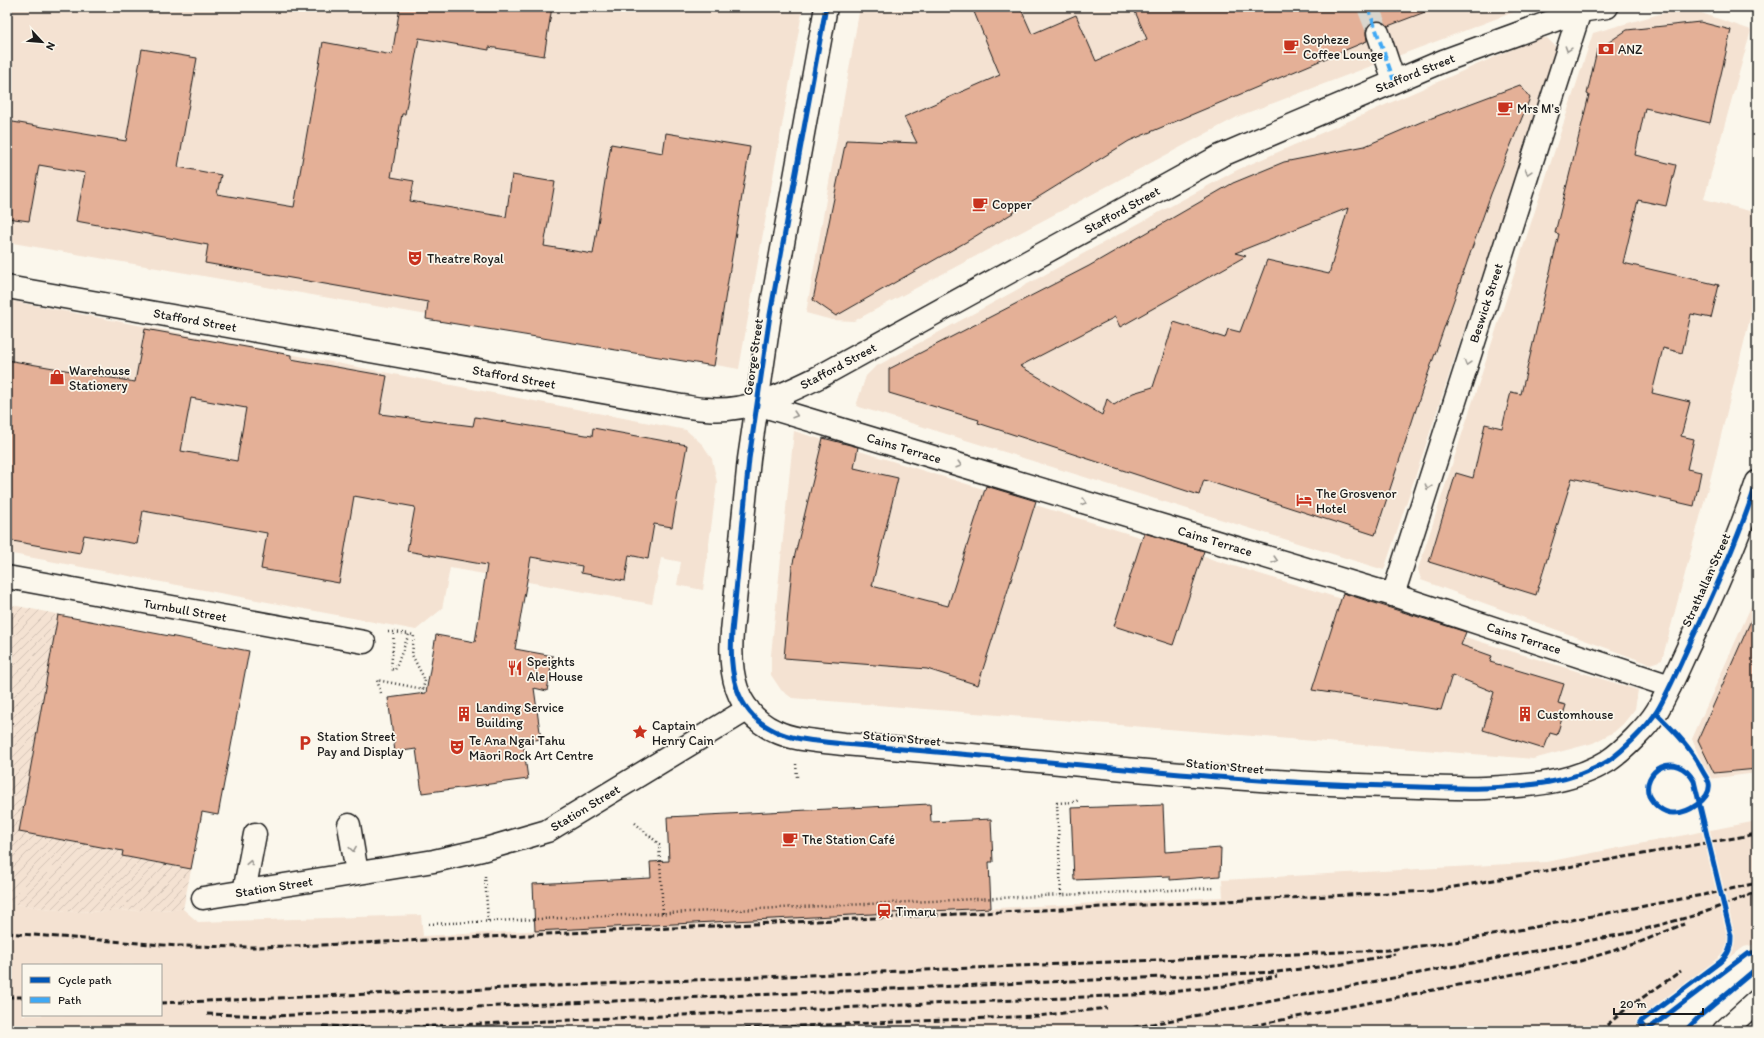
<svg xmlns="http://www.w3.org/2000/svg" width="1764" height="1038" font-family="Itim,sans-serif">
<defs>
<pattern id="industrial-furrows" width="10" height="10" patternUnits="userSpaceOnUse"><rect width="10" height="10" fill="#f4e2d2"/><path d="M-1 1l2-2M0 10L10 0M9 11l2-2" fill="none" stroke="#d1c1b4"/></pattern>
</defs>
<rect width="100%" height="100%" fill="#fbf7ec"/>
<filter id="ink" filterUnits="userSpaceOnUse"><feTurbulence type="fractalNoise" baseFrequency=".025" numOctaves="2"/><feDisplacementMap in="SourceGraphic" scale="8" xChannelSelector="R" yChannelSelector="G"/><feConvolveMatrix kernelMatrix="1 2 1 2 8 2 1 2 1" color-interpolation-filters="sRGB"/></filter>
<g filter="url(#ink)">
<g fill="#f4e2d2" fill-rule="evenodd">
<polygon points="7,7 803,7 739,369 7,242"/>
<polygon points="860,7 1527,7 1239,116 854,321 832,320 806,313"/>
<polygon points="1684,7 1751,30 1704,199 1757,213 1757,290 1711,476 1662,660 1650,664 1421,580 1418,569 1593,33"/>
<polygon points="1538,38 1547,38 1556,47 1557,52 1384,570 856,406 866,376 875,367 1237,170"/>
<polygon points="7,300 686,430 703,445 712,459 717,482 703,590 677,585 681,562 661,558 652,604 450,568 442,609 416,630 7,553"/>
<polygon points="794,431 1638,690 1635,709 1623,724 1614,732 1593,743 1533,759 792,698 781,690 771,675 771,655"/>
<polygon points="1757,593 1757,773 1708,779 1692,739"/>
<path d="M1757 821V944L1744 947 1632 1031H7V903L74 912 183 909 198 922 421 915 423 936 1223 897 1222 880 1546 862ZM23 965H161V1015H23Z"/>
</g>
<polygon fill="url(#industrial-furrows)" points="7,604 126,628 203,812 183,909 74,912 7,903"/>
<g fill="#e4b097" stroke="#1c1c1c" fill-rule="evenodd">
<polygon points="400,7 552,7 544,56 489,47 489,50 419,38 405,114 402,114 391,177 414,181 410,201 506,217 512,175 555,182 544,246 593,254 611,144 663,153 666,133 750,147 714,366 426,319 428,302 205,263 208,245 76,221 85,173 39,165 29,221 7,218 7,121 126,141 142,49 197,58 178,167 221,175 217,194 294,207 323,42 392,55"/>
<polygon points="972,7 1020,7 1032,34 1076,15 1096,61 1147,39 1133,7 1433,7 1433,9 1388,26 1381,21 1374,21 1369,24 1366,30 1367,41 1129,141 966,242 836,316 813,300 846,140 917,143 904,117 1000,75"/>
<polygon points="1700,22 1731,30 1710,123 1645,108 1635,155 1676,165 1666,206 1638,200 1623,263 1719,285 1711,318 1691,314 1682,353 1663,348 1652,393 1690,402 1681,436 1694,439 1687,469 1701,472 1694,506 1572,478 1536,595 1429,562 1456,473 1473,478 1485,424 1502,428 1511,392 1521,394 1559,234 1555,233 1589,95 1587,94 1597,50 1627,30"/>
<path d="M1520 85 1530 98 1491 194 1423 388 1375 535 1204 480 1199 495 978 423 979 420 889 393V369L1089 266 1233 183 1284 162 1365 146 1421 122ZM1348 208 1329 274 1267 260 1240 332 1228 329 1225 338 1174 322 1153 387 1133 393 1114 405 1107 399 1102 415 1020 366 1115 317 1120 327 1246 256 1235 253Z"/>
<path d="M145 329 291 355V359L387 376 380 414 473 426 475 417 592 436 593 428 687 445 672 527 654 524 648 559 629 555 625 581 581 573 582 566 531 557 515 649 553 656 547 691 534 688 541 739 523 742 528 779 422 793 416 749 395 752 388 698 426 693 436 635 475 642 487 565 407 551 415 507 354 496 339 583 261 569 267 533 143 511 137 544 84 535 80 553 7 540V360L135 382ZM191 398 246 408 237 461 181 451Z"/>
<polygon points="823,438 858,447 854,468 898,478 872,586 948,606 986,486 1036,501 978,685 927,669 784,658 792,567"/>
<polygon points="1144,533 1204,551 1173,645 1114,626"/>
<polygon points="1343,593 1466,632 1461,645 1492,656 1490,662 1564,684 1558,703 1566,705 1557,735 1550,733 1544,749 1483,730 1494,692 1452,675 1441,710 1312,690"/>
<polygon points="1757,607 1757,769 1714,773 1698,740"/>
<polygon points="58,615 249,651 218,815 202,812 191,869 122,856 123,851 19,832"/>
<polygon points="930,804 931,822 991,819 993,862 989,862 991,908 535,931 533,884 651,878 650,862 669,861 667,817"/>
<polygon points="1163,805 1165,852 1221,848 1220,876 1170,880 1170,876 1074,880 1071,808"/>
</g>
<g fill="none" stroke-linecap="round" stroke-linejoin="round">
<polyline stroke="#dad6cd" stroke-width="22" stroke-dasharray="22 11" stroke-linecap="butt" points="1368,7 1378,33"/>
<defs>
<g id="minor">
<path d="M826 7 770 315 749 459 732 632C729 671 734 712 775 731 795 741 821 741 844 744 886 748 929 751 972 755 1110 767 1249 783 1388 786 1419 787 1452 789 1484 788 1526 786 1571 784 1608 761 1623 751 1648 726 1657 711 1670 689 1680 664 1691 641 1716 589 1739 537 1757 482"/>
<polyline points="1378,33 1394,81"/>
<polyline points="757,404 1393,595 1670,686"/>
<polyline points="7,577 364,642"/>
<polyline points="1393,595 1580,11"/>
<polyline points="349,825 357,873"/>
<polyline points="244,892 255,834"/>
<polyline points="203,898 434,861 482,850 547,831 748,709"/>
</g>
<g id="major">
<path d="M7 287 682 406C690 407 698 409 706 409 747 413 784 394 819 377L1220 156 1443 61 1580 11 1607 7"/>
<polyline points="1724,1031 1757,1001"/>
</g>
</defs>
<use href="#minor" stroke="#1c1c1c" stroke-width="25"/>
<use href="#major" stroke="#1c1c1c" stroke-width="25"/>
<g stroke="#1c1c1c" stroke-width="2.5" stroke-dasharray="1 3" stroke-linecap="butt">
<polyline points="388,632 394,632 391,669 395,670 409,634 414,635 412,655 425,680 422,693"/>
<polyline points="394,632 409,634"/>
<polyline points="381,693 377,680 423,689"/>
<polyline points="796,764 797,777"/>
<polyline points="635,823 659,844 663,913"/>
<polyline points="485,876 488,921"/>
<polyline points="1061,895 1057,803 1075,802 1080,799"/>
<polyline points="429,924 1216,888"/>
</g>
<use href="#minor" stroke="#fbf7ec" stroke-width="22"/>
<use href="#major" stroke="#fbf7ec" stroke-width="22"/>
<g stroke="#1c1c1c" stroke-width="3" stroke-dasharray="6 3" stroke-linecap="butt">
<polyline points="7,933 177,946 255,947 322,945 1431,891 1757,834"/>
<polyline points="7,997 23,997"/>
<polyline points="161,1003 1388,950 1461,941 1713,893 1757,883"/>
<polyline points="207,1014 272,1016 1277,972 1343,964 1395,954"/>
<polyline points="323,1026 390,1028 1154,994 1224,986 1277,976"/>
<polyline points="682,1031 1038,1016 1107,1008"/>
<polyline points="1115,1031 1634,932 1700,914 1757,892"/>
<polyline points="1226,1031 1580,961 1638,943 1684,924"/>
<polyline points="1600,1031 1626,1009 1681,971"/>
</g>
<polyline stroke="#3fa9f5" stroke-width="4" stroke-dasharray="8 4" stroke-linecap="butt" points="1368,7 1394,81"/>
<defs>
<g id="cycleway">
<path d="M826 7 770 315 749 459 732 632C729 671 734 712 775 731 795 741 821 741 844 744 886 748 929 751 972 755 1110 767 1249 783 1388 786 1419 787 1452 789 1484 788 1526 786 1571 784 1608 761 1623 751 1648 726 1657 711 1670 689 1680 664 1691 641 1716 589 1739 537 1757 482"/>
<path d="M1656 713C1675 732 1690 746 1702 770 1704 774 1708 779 1709 783 1712 799 1687 814 1673 813 1663 813 1653 804 1649 796 1640 771 1676 749 1694 781L1731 936C1731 948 1729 954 1720 962L1640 1022 1646 1031 1747 954 1757 952"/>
<polyline points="1685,1031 1700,1016 1757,968"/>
</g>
</defs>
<use href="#cycleway" stroke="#fbf7ec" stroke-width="8"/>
<use href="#cycleway" stroke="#0057b8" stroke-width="5"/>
</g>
<defs><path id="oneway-chevron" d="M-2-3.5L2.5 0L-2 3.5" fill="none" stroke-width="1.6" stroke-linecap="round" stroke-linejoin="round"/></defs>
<g stroke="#97948e">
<use href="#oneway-chevron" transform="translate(1568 49) rotate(108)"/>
<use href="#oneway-chevron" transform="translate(1528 172) rotate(108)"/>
<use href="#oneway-chevron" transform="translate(1467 363) rotate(108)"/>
<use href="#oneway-chevron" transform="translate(795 415) rotate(17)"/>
<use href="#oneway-chevron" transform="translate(959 465) rotate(17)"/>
<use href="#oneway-chevron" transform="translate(1428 487) rotate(108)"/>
<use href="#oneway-chevron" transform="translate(1084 502) rotate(17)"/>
<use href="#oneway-chevron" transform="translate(1275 560) rotate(17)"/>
<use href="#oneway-chevron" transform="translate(353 849) rotate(81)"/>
<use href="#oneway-chevron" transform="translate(250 863) rotate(-79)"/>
</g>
</g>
<defs>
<symbol id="cafe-bare" viewBox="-9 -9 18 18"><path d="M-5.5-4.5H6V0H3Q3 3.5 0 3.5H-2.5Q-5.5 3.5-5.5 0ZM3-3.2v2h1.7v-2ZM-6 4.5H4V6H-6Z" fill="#c8321e" stroke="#fbf7ec" stroke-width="2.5" paint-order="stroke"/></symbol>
<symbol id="bank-bare" viewBox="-9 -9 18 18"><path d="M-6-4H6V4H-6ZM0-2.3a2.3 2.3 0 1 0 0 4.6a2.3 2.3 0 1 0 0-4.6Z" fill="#c8321e" stroke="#fbf7ec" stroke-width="2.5" paint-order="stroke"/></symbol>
<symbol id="theatre-bare" viewBox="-9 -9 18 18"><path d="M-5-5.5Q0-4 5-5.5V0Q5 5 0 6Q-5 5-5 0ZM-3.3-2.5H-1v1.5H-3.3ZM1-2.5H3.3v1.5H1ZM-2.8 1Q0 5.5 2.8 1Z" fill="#c8321e" stroke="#fbf7ec" stroke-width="2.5" paint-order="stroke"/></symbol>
<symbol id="shop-bare" viewBox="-9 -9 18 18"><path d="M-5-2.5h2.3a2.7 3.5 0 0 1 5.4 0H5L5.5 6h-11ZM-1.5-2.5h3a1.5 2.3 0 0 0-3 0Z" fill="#c8321e" stroke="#fbf7ec" stroke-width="2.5" paint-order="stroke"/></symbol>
<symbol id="hotel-bare" viewBox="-9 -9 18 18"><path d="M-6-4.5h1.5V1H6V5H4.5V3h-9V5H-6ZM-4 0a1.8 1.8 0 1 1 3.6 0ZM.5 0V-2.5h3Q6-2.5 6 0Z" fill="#c8321e" stroke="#fbf7ec" stroke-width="2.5" paint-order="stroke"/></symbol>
<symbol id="restaurant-bare" viewBox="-9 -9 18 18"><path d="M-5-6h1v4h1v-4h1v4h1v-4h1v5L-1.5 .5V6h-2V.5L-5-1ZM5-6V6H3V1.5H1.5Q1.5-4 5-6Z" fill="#c8321e" stroke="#fbf7ec" stroke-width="2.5" paint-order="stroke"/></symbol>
<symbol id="building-bare" viewBox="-9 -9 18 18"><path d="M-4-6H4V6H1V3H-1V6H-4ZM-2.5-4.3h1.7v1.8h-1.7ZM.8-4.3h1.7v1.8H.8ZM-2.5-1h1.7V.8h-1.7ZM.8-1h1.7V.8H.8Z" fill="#c8321e" stroke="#fbf7ec" stroke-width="2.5" paint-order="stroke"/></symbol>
<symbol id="sight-bare" viewBox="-9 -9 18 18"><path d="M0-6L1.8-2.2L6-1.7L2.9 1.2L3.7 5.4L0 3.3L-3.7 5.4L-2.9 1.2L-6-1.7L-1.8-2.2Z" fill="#c8321e" stroke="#fbf7ec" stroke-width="2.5" paint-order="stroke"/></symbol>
<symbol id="parking-bare" viewBox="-9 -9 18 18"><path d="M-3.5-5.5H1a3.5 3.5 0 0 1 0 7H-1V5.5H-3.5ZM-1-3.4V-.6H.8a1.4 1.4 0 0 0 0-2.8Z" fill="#c8321e" stroke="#fbf7ec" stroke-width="2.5" paint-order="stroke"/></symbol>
<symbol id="station-bare" viewBox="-9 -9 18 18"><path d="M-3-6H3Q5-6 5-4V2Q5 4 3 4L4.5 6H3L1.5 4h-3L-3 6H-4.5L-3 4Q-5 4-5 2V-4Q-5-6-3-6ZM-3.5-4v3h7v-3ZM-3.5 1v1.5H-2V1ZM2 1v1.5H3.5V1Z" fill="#c8321e" stroke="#fbf7ec" stroke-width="2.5" paint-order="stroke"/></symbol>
</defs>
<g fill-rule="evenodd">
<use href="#cafe-bare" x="1280" y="35" width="22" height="22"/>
<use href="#bank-bare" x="1595" y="38" width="22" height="22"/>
<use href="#cafe-bare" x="1494" y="97" width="22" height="22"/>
<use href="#cafe-bare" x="969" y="193" width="22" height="22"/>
<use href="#theatre-bare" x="404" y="247" width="22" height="22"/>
<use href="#shop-bare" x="46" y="366" width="22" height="22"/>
<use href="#hotel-bare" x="1293" y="489" width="22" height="22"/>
<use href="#restaurant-bare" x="504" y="657" width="22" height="22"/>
<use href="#building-bare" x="453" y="703" width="22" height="22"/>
<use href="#building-bare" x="1514" y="703" width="22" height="22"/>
<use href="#sight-bare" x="629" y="721" width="22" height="22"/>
<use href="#parking-bare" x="294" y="732" width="22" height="22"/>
<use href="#theatre-bare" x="446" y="736" width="22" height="22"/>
<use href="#cafe-bare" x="779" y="828" width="22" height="22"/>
<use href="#station-bare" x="873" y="900" width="22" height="22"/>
</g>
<g text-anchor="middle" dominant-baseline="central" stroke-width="3.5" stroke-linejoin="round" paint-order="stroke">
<g font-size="13" fill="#1c1c1c" stroke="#fbf7ec" text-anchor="start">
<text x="1303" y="39">Sopheze<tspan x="1303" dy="15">Coffee Lounge</tspan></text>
<text x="1618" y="49">ANZ</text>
<text x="1517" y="108">Mrs M's</text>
<text x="992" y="204">Copper</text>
<text x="427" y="258">Theatre Royal</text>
<text x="69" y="370">Warehouse<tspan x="69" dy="15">Stationery</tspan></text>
<text x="1316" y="493">The Grosvenor<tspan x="1316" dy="15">Hotel</tspan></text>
<text x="527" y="661">Speights<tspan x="527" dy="15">Ale House</tspan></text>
<text x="476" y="707">Landing Service<tspan x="476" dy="15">Building</tspan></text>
<text x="1537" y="714">Customhouse</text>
<text x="652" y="725">Captain<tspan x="652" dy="15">Henry Cain</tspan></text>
<text x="317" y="736">Station Street<tspan x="317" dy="15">Pay and Display</tspan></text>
<text x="469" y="740">Te Ana Ngai Tahu<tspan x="469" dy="15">Māori Rock Art Centre</tspan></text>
<text x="802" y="839">The Station Café</text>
<text x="896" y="911">Timaru</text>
</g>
<g font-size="13" fill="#1c1c1c" stroke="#fbf7ec">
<text transform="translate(1415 73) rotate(-22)">Stafford Street</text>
<text transform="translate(1122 210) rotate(-29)">Stafford Street</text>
<text transform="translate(1486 303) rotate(-72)">Beswick Street</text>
<text transform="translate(195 320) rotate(10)">Stafford Street</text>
<text transform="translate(753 357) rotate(-82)">George Street</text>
<text transform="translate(838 366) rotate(-28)">Stafford Street</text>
<text transform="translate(514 377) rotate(10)">Stafford Street</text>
<text transform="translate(904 448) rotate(17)">Cains Terrace</text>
<text transform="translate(1215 541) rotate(17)">Cains Terrace</text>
<text transform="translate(1706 580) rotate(-66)">Strathallan Street</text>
<text transform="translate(185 610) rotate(10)">Turnbull Street</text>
<text transform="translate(1524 638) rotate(18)">Cains Terrace</text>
<text transform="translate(902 738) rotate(5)">Station Street</text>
<text transform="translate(1225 766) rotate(5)">Station Street</text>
<text transform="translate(585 808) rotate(-31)">Station Street</text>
<text transform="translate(274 887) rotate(-9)">Station Street</text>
</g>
</g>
<rect width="1764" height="1038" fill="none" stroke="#fbf7ec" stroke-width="24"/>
<rect x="12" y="12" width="1740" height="1014" fill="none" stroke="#1c1c1c" stroke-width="1.5" filter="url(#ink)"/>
<rect x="22" y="964" width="140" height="52" fill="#fbf7ec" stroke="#a29f99"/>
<rect x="30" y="977" width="20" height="6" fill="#0057b8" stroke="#a29f99"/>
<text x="58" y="984" font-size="12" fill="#1c1c1c">Cycle path</text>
<rect x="30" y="997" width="20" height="6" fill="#3fa9f5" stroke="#a29f99"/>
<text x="58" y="1004" font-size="12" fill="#1c1c1c">Path</text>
<g transform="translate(42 42) rotate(116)" stroke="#fbf7ec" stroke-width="3" paint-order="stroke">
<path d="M0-3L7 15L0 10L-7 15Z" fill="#1c1c1c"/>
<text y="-6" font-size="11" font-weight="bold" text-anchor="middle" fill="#1c1c1c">N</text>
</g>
<path d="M1614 1008v6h89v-6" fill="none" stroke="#1c1c1c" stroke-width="2"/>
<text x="1620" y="1008" font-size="12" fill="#1c1c1c" stroke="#fbf7ec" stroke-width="3" paint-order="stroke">20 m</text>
</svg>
